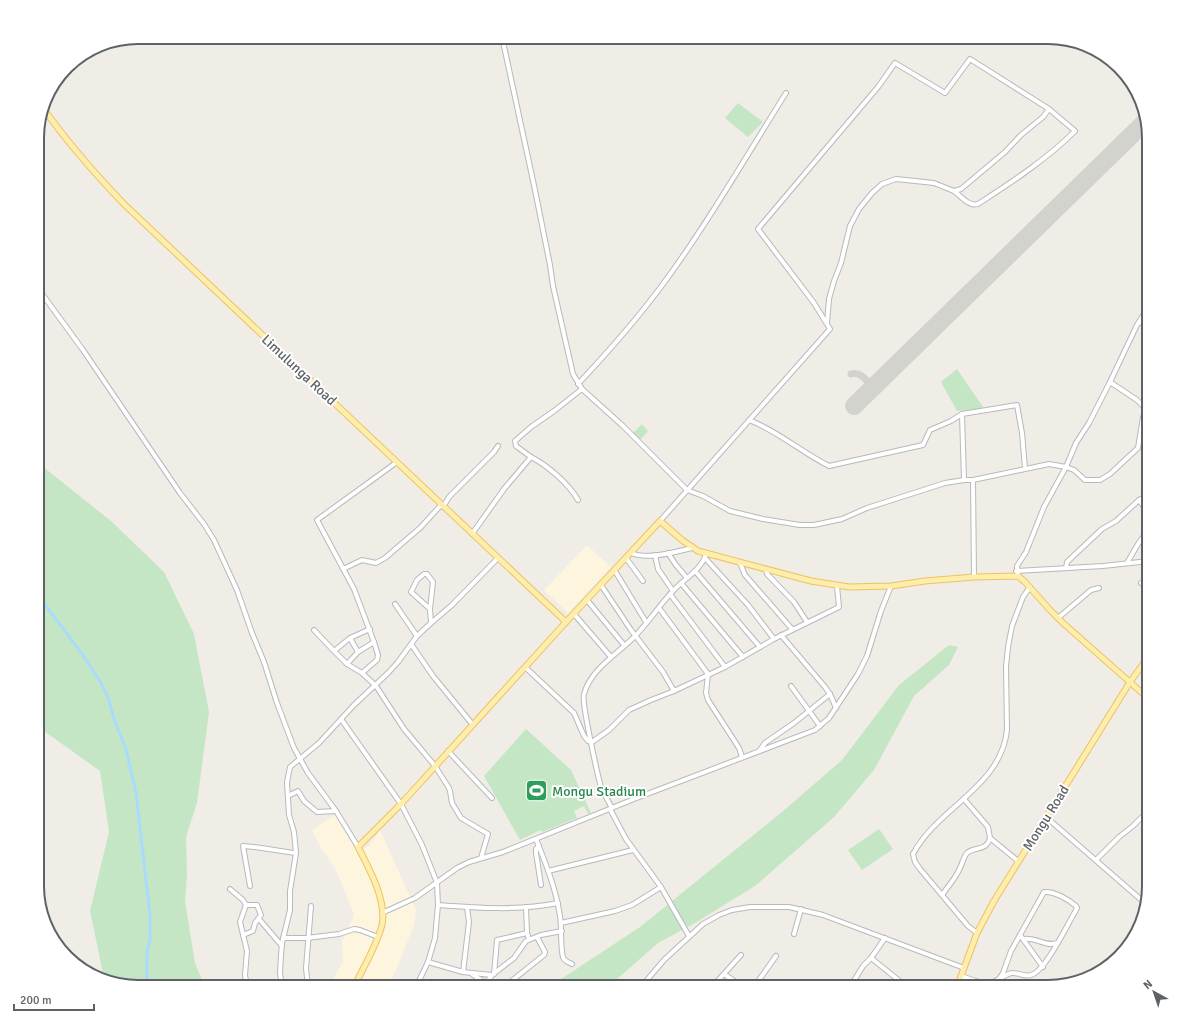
<svg xmlns="http://www.w3.org/2000/svg" width="1186" height="1024" font-family="Signika,sans-serif">
<rect width="100%" height="100%" fill="#f0ede6"/>
<g fill="#fdf5de">
<polygon points="587,545 611,567 568,613 544,590"/>
<polygon points="336,814 360,851 370,845 380,830 416,910 414,925 397,968 387,987 328,987 343,962 342,941 354,915 337,872 319,845 312,830"/>
</g>
<g fill="#c5e6c4">
<polygon points="738,103 763,122 748,137 725,118"/>
<polygon points="957,369 983,407 980,409 957,411 941,382"/>
<polygon points="642,424 648,431 640,440 633,433"/>
<polygon points="37,462 111,521 164,572 194,634 209,712 197,803 186,837 187,875 185,901 195,963 205,987 137,987 103,980 104,978 90,911 109,832 100,771 37,726"/>
<polygon points="949,645 958,647 949,665 914,696 874,770 834,817 755,886 695,923 658,943 608,987 549,987 640,927 782,812 842,760 899,685"/>
<polygon points="526,729 571,770 591,813 588,814 584,806 574,811 577,818 542,832 541,830 520,840 484,776"/>
<polygon points="879,829 893,849 862,870 848,850"/>
</g>
<g fill="none" stroke-linecap="round" stroke-linejoin="round">
<polyline stroke="#a9dbfd" stroke-width="3" points="37,594 83,655 101,683 108,697 114,719 126,749 136,793 150,915 150,939 147,954 147,980 144,987"/>
<path stroke="#d2d2ce" stroke-width="7" d="M851 374C861 371 867 381 873 388"/>
<polyline stroke="#d2d2ce" stroke-width="18" points="854,406 1146,121"/>
<defs>
<g id="minor">
<polyline points="502,37 535,190 550,265 553,286 573,374 582,389 623,426 687,490 703,496 730,511 763,519 800,525 814,525 842,519 867,508 945,483 964,480"/>
<polyline points="37,287 83,350 180,493 204,524 214,540 237,590 252,633 264,662 277,703 294,748 308,773 336,811 358,847"/>
<polyline points="1139,322 1149,326"/>
<polyline points="827,323 829,299 834,281 841,263 850,226 859,209 872,193 882,184 896,179 934,183 954,191 961,189 1005,152 1021,135 1043,117 1049,109"/>
<path d="M578 384C609 351 639 317 666 280 709 221 747 155 786 93"/>
<path d="M749 420C778 431 801 452 829 466L923 445 930 430 951 421 962 414"/>
<polyline points="531,457 516,446 515,441 531,427 554,411 582,389"/>
<polyline points="973,480 964,480 962,414 1017,405 1022,433 1025,468"/>
<polyline points="1139,500 1144,507 1149,511"/>
<polyline points="443,507 449,497 494,452 498,446"/>
<path d="M660 521 830 329 814 303 758 229 878 87 895 63 945 93 970 59 1049 109 1075 131C1047 159 1012 182 978 204 969 207 961 196 954 191"/>
<path d="M472 534 504 489 531 457C547 465 569 484 578 500"/>
<path d="M631 553C649 560 674 552 692 548"/>
<polyline points="668,553 676,565 687,578"/>
<polyline points="655,555 658,569 673,591"/>
<polyline points="626,558 643,581"/>
<polyline points="705,558 748,605 774,639"/>
<polyline points="740,563 745,575 792,629"/>
<polyline points="1127,563 1138,544 1149,529"/>
<polyline points="1066,568 1067,562 1102,529 1116,521 1139,500 1149,495"/>
<polyline points="343,569 362,560 376,563 385,558 420,528 441,505"/>
<polyline points="766,569 767,574 794,602 807,622"/>
<polyline points="615,571 646,622"/>
<polyline points="695,571 760,647"/>
<polyline points="1016,571 1103,566 1149,561"/>
<polyline points="1018,576 1017,566 1026,552 1044,507 1066,467 1076,443 1089,423 1110,382 1137,325 1149,306"/>
<polyline points="974,577 973,480 1049,464 1066,467 1074,470 1085,480 1100,480 1110,474 1138,448 1143,417 1147,410 1137,400 1110,382"/>
<polyline points="681,583 743,657"/>
<polyline points="1141,583 1149,578"/>
<polyline points="601,585 631,630 663,672 674,691"/>
<polyline points="670,594 725,667"/>
<polyline points="587,600 624,645"/>
<polyline points="395,604 417,636"/>
<polyline points="659,608 708,674 706,693 708,700 739,748 742,757"/>
<polyline points="574,614 611,657"/>
<polyline points="1058,618 1091,590 1099,588"/>
<polyline points="431,623 452,605 497,559"/>
<polyline points="314,630 334,651 350,638 370,629"/>
<polyline points="781,635 825,687 830,694 836,708"/>
<polyline points="350,638 358,652"/>
<polyline points="374,642 354,589 317,520 397,462"/>
<polyline points="411,644 433,676 473,725"/>
<polyline points="334,651 347,664"/>
<polyline points="525,667 574,713 584,736 588,741 592,742 609,730 629,710 651,700 674,691 725,667 774,639 839,607 837,586"/>
<polyline points="362,673 377,660 378,655 374,642 358,652 347,664 362,673 376,686 404,729 435,766 449,788 450,791 452,803 461,818 488,834 481,858"/>
<polyline points="791,686 820,726"/>
<polyline points="341,719 401,804 422,845 437,883 438,905 435,938 428,962 416,987"/>
<polyline points="448,751 492,798"/>
<polyline points="759,751 765,743 794,723 830,694"/>
<polyline points="288,796 298,791 304,801 317,812 336,811"/>
<polyline points="964,799 988,827 990,838 1018,861"/>
<path d="M612 808C608 801 604 794 601 787 598 776 581 702 584 694 590 671 614 656 631 640 646 626 658 607 672 592 683 579 701 571 706 554"/>
<polyline points="610,809 626,839 661,887 689,936"/>
<polyline points="1046,817 1146,904"/>
<path d="M536 839C546 864 556 889 560 916 562 928 560 946 563 957 564 961 568 962 572 964"/>
<polyline points="539,846 536,849 536,853 541,885"/>
<polyline points="1096,860 1119,837 1133,826 1149,810"/>
<polyline points="548,871 633,850"/>
<path d="M250 886 243 846C260 847 278 851 296 853"/>
<polyline points="230,889 243,900 246,905 240,922 247,951 245,975 247,987"/>
<path d="M943 894C948 886 955 879 959 870 962 865 963 858 967 853 975 846 986 852 990 838"/>
<path d="M438 905C478 908 518 911 558 903"/>
<polyline points="526,907 527,933 529,939"/>
<polyline points="382,913 415,898 457,868 469,862 503,852 634,799 815,730 829,718 858,674 867,656 881,611 891,586"/>
<polyline points="259,919 282,946"/>
<polyline points="561,923 615,911 632,905 661,887"/>
<path d="M977 933 968 926 920 869 915 862 913 854C938 807 1001 787 1007 730L1006 667 1008 647 1012 626 1023 597 1030 587"/>
<polyline points="794,934 801,909"/>
<polyline points="243,935 253,931 255,923 261,915 257,905 246,905"/>
<polyline points="1020,935 1043,967"/>
<polyline points="283,938 307,938 339,934 354,929 360,930 378,937"/>
<polyline points="885,938 871,958 901,982"/>
<path d="M1024 939C1037 937 1044 947 1057 943"/>
<polyline points="428,962 463,972 492,975"/>
<polyline points="463,972 469,922 467,907"/>
<polyline points="472,974 481,980 487,987"/>
<polyline points="494,974 497,940 527,933"/>
<polyline points="724,974 743,987"/>
<path d="M961 976 982 983H991L999 979 1003 973 1011 951 1044 892C1054 891 1068 899 1076 906L1077 908 1075 912C1067 925 1045 972 1031 975 1025 977 1019 973 1013 973 1008 973 1003 977 999 979"/>
<polyline points="282,987 280,973 281,955 282,943 290,910 290,891 296,853 294,832 289,815 287,782 290,767 319,743 354,705 388,673 398,662 417,636 431,623 430,609 433,582 427,574 424,574 417,580 411,592 430,609"/>
<polyline points="308,987 306,968 311,906"/>
<polyline points="483,987 492,975 514,958 526,941 541,935 562,931"/>
<polyline points="504,987 544,955 545,952 537,937"/>
<polyline points="641,987 664,960 703,924 719,915 732,910 750,907 789,907 823,915 964,968"/>
<polyline points="712,987 741,955"/>
<polyline points="754,987 776,956"/>
<polyline points="850,987 863,966 871,958"/>
</g>
<g id="major">
<path d="M43 108C68 143 95 174 125 205L566 622"/>
<path d="M354 987C363 968 377 945 382 925 387 901 369 868 358 847L401 804 566 622 660 521 682 540 698 551 811 581 849 587 891 586 925 581 974 577 1018 576 1025 582 1050 610 1063 623 1149 699"/>
<polyline points="957,987 977,933 994,901 1130,682 1149,656"/>
</g>
</defs>
<use href="#minor" stroke="#b7b9bd" stroke-width="6"/>
<use href="#major" stroke="#eec261" stroke-width="7"/>
<use href="#minor" stroke="#fff" stroke-width="4"/>
<use href="#major" stroke="#fdeeae" stroke-width="5"/>
</g>
<defs>
<symbol id="stadium-square" viewBox="-11 -11 22 22"><rect x="-9" y="-9" width="18" height="18" rx="4" fill="#2e9e5b" stroke="#fff"/><path d="M0-5a6.5 5 0 1 0 0 10a6.5 5 0 1 0 0-10ZM-3.5-1.8h7v3.6h-7Z" fill="#fff"/></symbol>
</defs>
<g fill-rule="evenodd">
<use href="#stadium-square" x="524" y="778" width="25" height="25"/>
</g>
<g text-anchor="middle" dominant-baseline="central" stroke-width="4" stroke-linejoin="round" paint-order="stroke">
<g font-size="14" fill="#5e6266" stroke="#fff">
<text transform="translate(299 370) rotate(43)">Limulunga Road</text>
<text transform="translate(1046 818) rotate(-58)">Mongu Road</text>
</g>
<g font-size="14" fill="#27864d" stroke="#fff" text-anchor="start">
<text x="552" y="791">Mongu Stadium</text>
</g>
</g>
<path d="M0 0H1186V1024H0ZM138 44H1048A94 94 0 0 1 1142 138V886A94 94 0 0 1 1048 980H138A94 94 0 0 1 44 886V138A94 94 0 0 1 138 44Z" fill="#fff" fill-rule="evenodd"/>
<path fill="none" stroke="#5e6266" stroke-width="2" d="M138 44H1048A94 94 0 0 1 1142 138V886A94 94 0 0 1 1048 980H138A94 94 0 0 1 44 886V138A94 94 0 0 1 138 44Z"/>
<g transform="translate(1154 992) rotate(320)" stroke="#ffffff" stroke-width="3" paint-order="stroke">
<path d="M0-3L7 15L0 10L-7 15Z" fill="#5e6266"/>
<text y="-6" font-size="11" font-weight="bold" text-anchor="middle" fill="#5e6266">N</text>
</g>
<path d="M14 1004v6h80v-6" fill="none" stroke="#5e6266" stroke-width="2"/>
<text x="20" y="1004" font-size="12" fill="#5e6266" stroke="#ffffff" stroke-width="3" paint-order="stroke">200 m</text>
</svg>
